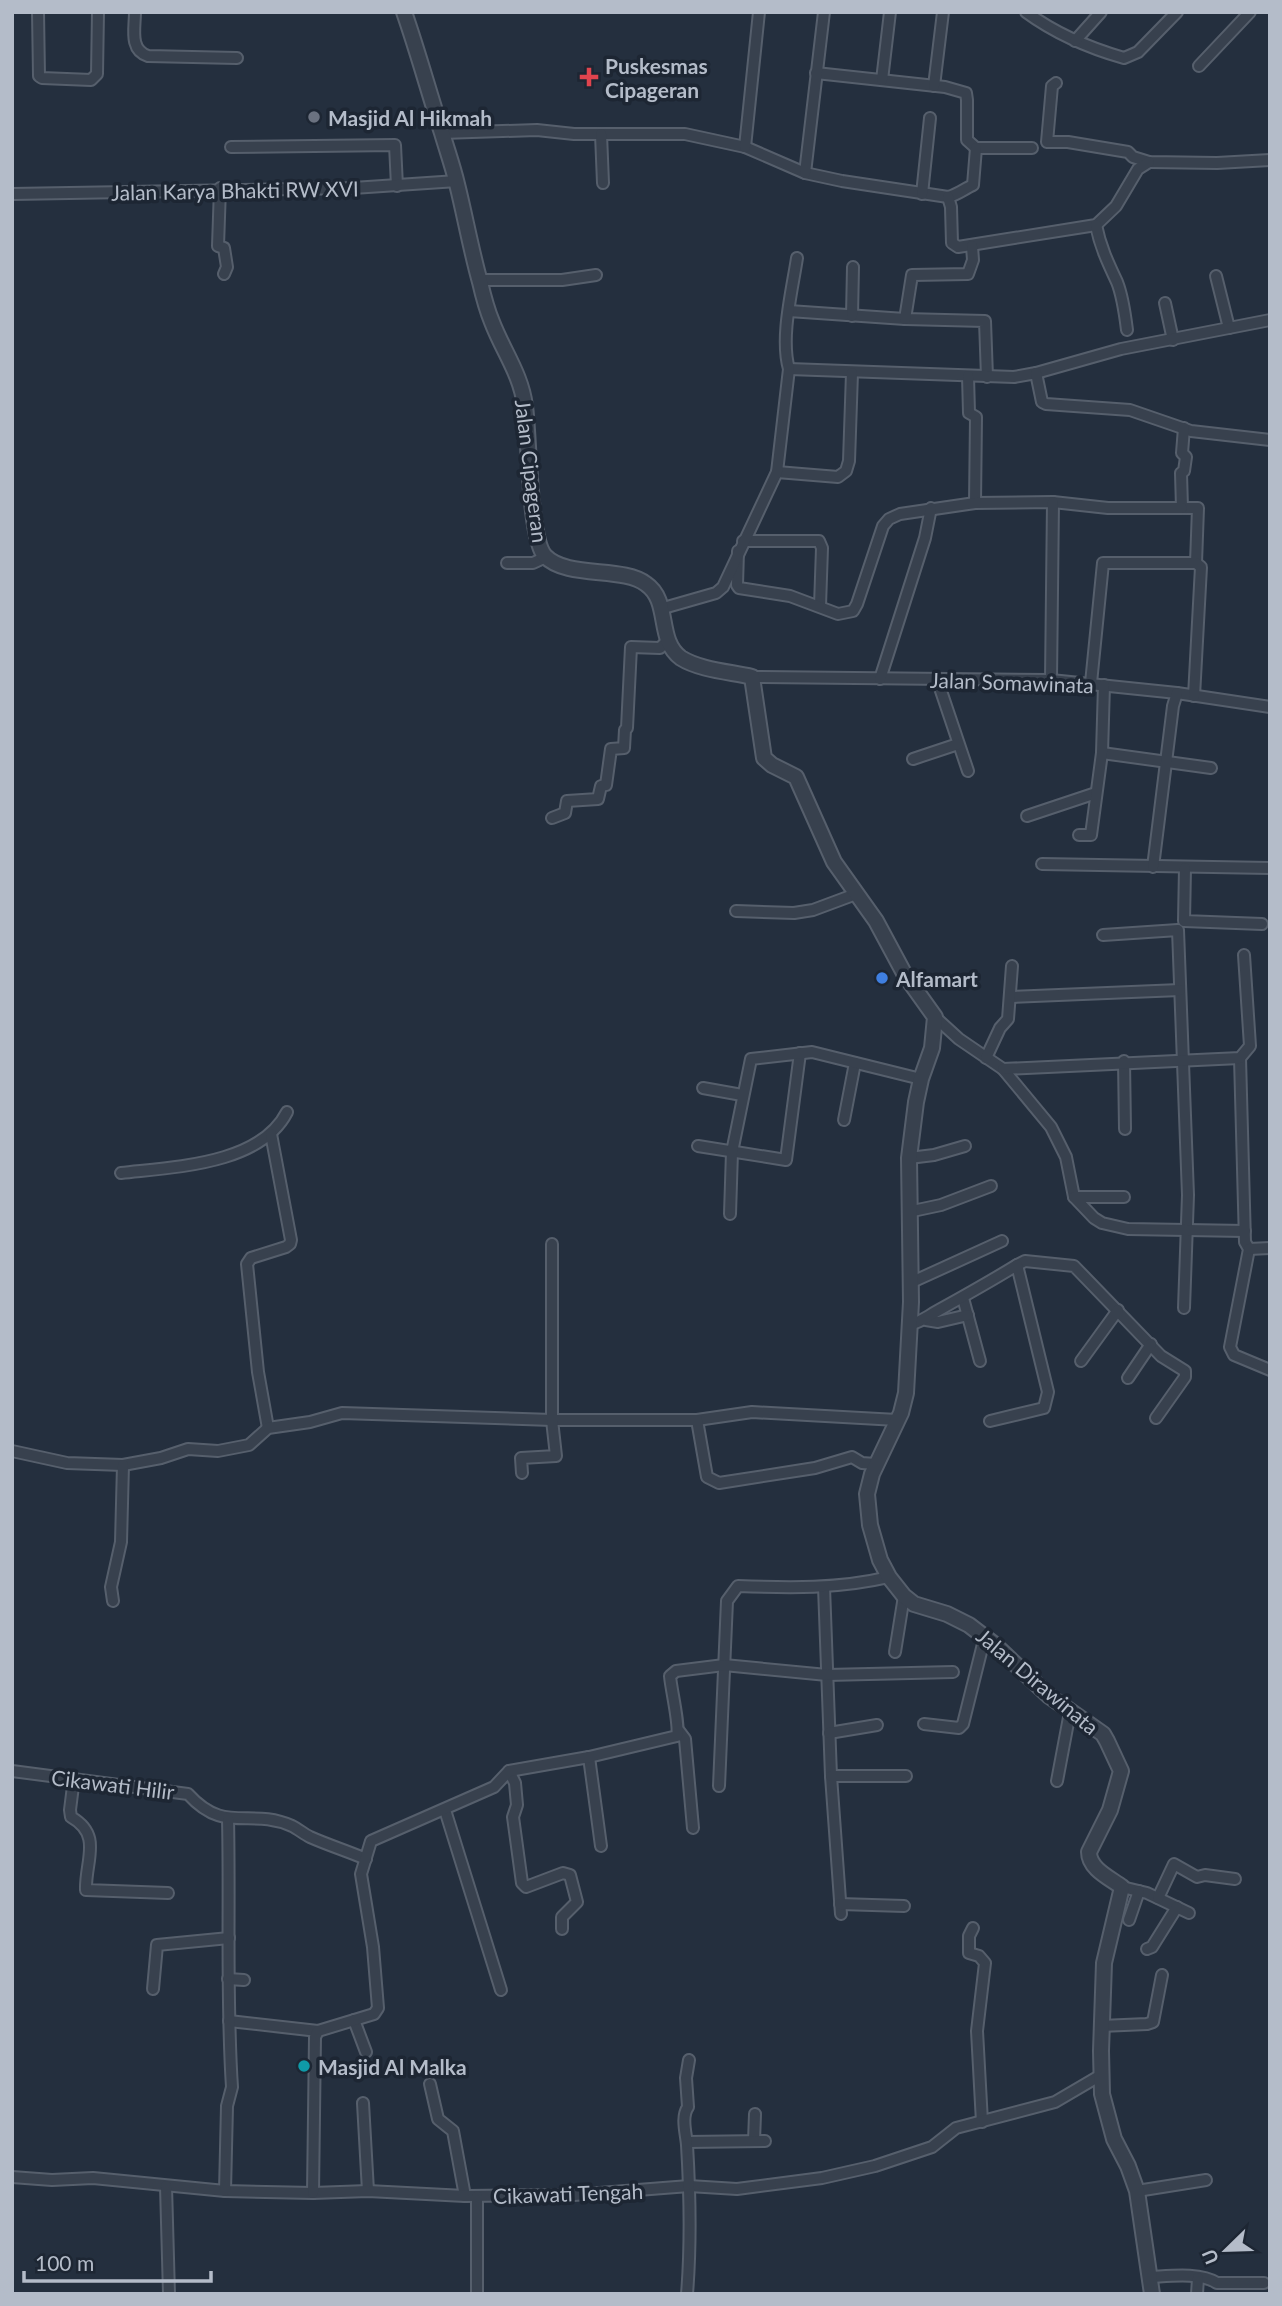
<svg xmlns="http://www.w3.org/2000/svg" width="1282" height="2306" font-family="Lato,sans-serif">
<rect width="100%" height="100%" fill="#242f3e"/>
<g fill="none" stroke-linecap="round" stroke-linejoin="round">
<defs>
<g id="minor">
<polyline points="38,12 39,76 42,78 91,80 97,74 98,12"/>
<path d="M135 12C135 28 129 50 148 56L237 58"/>
<path d="M1026 12C1056 34 1089 48 1124 58L1138 52 1177 12"/>
<polyline points="1075,41 1101,12"/>
<polyline points="1199,66 1250,12"/>
<polyline points="816,73 945,87 966,93 967,100 967,140 976,148 1032,148"/>
<polyline points="882,80 890,12"/>
<polyline points="1056,83 1052,86 1047,142 1068,142 1128,152 1133,157 1149,162 1217,163 1270,160"/>
<polyline points="934,86 943,12"/>
<path d="M442 133 537 130 574 134H685L745 147 805 173 842 181 948 197C957 195 964 189 973 185L976 148"/>
<polyline points="601,134 603,183"/>
<polyline points="231,147 395,145 397,186"/>
<polyline points="745,147 759,12"/>
<polyline points="805,173 824,12"/>
<polyline points="220,188 218,246 224,248 227,267 224,274"/>
<polyline points="12,194 353,188 457,181"/>
<polyline points="922,194 930,118"/>
<polyline points="948,197 951,207 952,243 958,247 1096,225 1116,206 1138,169 1149,162"/>
<path d="M1096 225C1100 246 1108 263 1117 282 1123 297 1125 314 1127 330"/>
<polyline points="1216,276 1229,328"/>
<polyline points="479,280 562,280 596,275"/>
<polyline points="1165,303 1173,340"/>
<polyline points="789,311 905,319 985,321 987,377"/>
<polyline points="852,316 853,267"/>
<polyline points="905,319 912,275 968,274 973,260 972,246"/>
<polyline points="789,369 1014,377 1036,373 1121,349 1270,320"/>
<polyline points="1036,373 1042,402 1046,404 1130,410 1191,431 1270,440"/>
<polyline points="968,376 969,413 976,417 975,503"/>
<polyline points="1184,428 1182,453 1186,457 1184,471 1181,473 1182,508 1198,508 1196,563"/>
<polyline points="777,472 838,477 846,471 849,461 852,373"/>
<polyline points="743,541 819,541 822,548 820,606"/>
<polyline points="738,551 737,585 739,588 790,596 838,614 853,611 857,604 883,526 889,519 900,514 975,503 1053,502 1108,508 1182,508"/>
<polyline points="507,563 533,563 546,557"/>
<path d="M660 609 716 593 723 587 777 472 789 369C780 338 792 291 797 258"/>
<polyline points="752,677 1051,680 1177,693 1270,707"/>
<polyline points="880,679 925,538 931,508"/>
<polyline points="937,679 968,771"/>
<polyline points="1051,680 1053,502"/>
<polyline points="1091,683 1103,563 1196,563 1201,567 1194,696"/>
<polyline points="1102,753 1211,768"/>
<polyline points="913,759 958,744"/>
<polyline points="1027,816 1096,793"/>
<polyline points="552,818 565,813 567,801 598,799 601,786 606,785 611,749 624,748 625,730 627,728 631,647 660,648 667,641"/>
<polyline points="1079,835 1091,835 1102,753 1104,685"/>
<polyline points="1042,864 1270,868"/>
<polyline points="1153,867 1173,706 1177,693"/>
<polyline points="1185,868 1184,921 1262,924"/>
<polyline points="736,911 794,913 813,910 856,894"/>
<polyline points="1103,935 1178,930 1188,1195 1184,1308"/>
<polyline points="1011,997 1180,990"/>
<polyline points="935,1017 959,1039 1003,1069 1051,1127 1066,1157 1074,1197 1094,1218 1102,1223 1128,1229 1245,1231"/>
<polyline points="986,1058 1000,1028 1008,1019 1012,966"/>
<polyline points="1240,1058 1245,1242 1249,1249 1230,1347 1234,1355 1270,1370"/>
<polyline points="1124,1061 1125,1129"/>
<polyline points="1003,1069 1240,1058 1250,1046 1244,955"/>
<polyline points="703,1088 742,1095"/>
<polyline points="844,1120 855,1063"/>
<polyline points="698,1146 786,1160 800,1053"/>
<polyline points="909,1158 934,1155 965,1146"/>
<path d="M121 1173C173 1167 260 1165 287 1112"/>
<polyline points="1074,1197 1124,1197"/>
<polyline points="908,1212 941,1205 991,1186"/>
<polyline points="730,1214 732,1152 751,1059 812,1052 921,1079"/>
<polyline points="1249,1249 1270,1248"/>
<polyline points="1017,1265 1025,1261 1074,1266 1161,1356 1185,1371 1185,1377 1156,1418"/>
<polyline points="910,1283 1002,1241"/>
<polyline points="963,1298 980,1361"/>
<polyline points="926,1320 938,1322 968,1315"/>
<path d="M910 1325C925 1320 926 1317 939 1310 966 1295 991 1281 1017 1265L1048 1392 1044 1408 990 1421"/>
<polyline points="1081,1361 1118,1310"/>
<polyline points="1128,1378 1151,1344"/>
<polyline points="697,1420 752,1412 897,1420"/>
<polyline points="268,1428 258,1372 247,1264 251,1258 286,1247 290,1244 291,1240 271,1134"/>
<polyline points="12,1451 67,1463 123,1465 161,1458 188,1449 218,1451 249,1445 268,1428 310,1422 342,1413 552,1420 697,1420 707,1477 719,1483 815,1468 852,1457 862,1463 875,1464"/>
<polyline points="522,1473 521,1458 556,1456 552,1420 552,1244"/>
<polyline points="824,1587 831,1776 841,1914"/>
<polyline points="113,1601 111,1587 121,1542 123,1465"/>
<polyline points="895,1652 904,1596"/>
<polyline points="924,1724 959,1728 963,1724 985,1636"/>
<polyline points="679,1731 685,1739 693,1828"/>
<polyline points="829,1733 877,1725"/>
<polyline points="589,1757 601,1846"/>
<path d="M12 1771 188 1794C225 1835 249 1807 292 1826 298 1829 304 1834 310 1837 328 1845 347 1851 366 1859"/>
<polyline points="509,1771 515,1783 517,1805 513,1817 522,1883 526,1887 563,1873 570,1875 577,1902 562,1917 562,1929"/>
<polyline points="831,1776 906,1776"/>
<path d="M74 1778 70 1810 71 1817C103 1835 85 1861 86 1890L168 1893"/>
<polyline points="1057,1781 1070,1712"/>
<path d="M719 1786 727 1601 738 1586C790 1588 838 1589 889 1577"/>
<polyline points="445,1810 501,1990"/>
<polyline points="1122,1887 1147,1893 1189,1913"/>
<polyline points="1158,1898 1174,1864 1197,1877 1205,1875 1235,1879"/>
<polyline points="840,1904 904,1906"/>
<polyline points="1129,1920 1139,1891"/>
<polyline points="973,1928 969,1936 969,1953 979,1956 985,1963 977,2031 982,2122"/>
<polyline points="1147,1949 1152,1947 1177,1907"/>
<polyline points="228,1979 244,1980"/>
<polyline points="153,1989 157,1945 229,1938"/>
<polyline points="354,2020 366,2052"/>
<polyline points="229,2021 318,2031"/>
<polyline points="1101,2026 1147,2024 1153,2022 1162,1975"/>
<polyline points="430,2084 438,2119 453,2131 465,2196"/>
<polyline points="363,2103 368,2191"/>
<polyline points="754,2141 755,2114"/>
<polyline points="687,2142 765,2141"/>
<polyline points="12,2177 52,2180 93,2178 225,2191 313,2193 368,2191 465,2196 574,2195 689,2186 737,2189 822,2178 875,2166 932,2147 956,2128 1055,2102 1101,2075"/>
<polyline points="166,2186 169,2294"/>
<path d="M225 2191 227 2106 232 2087C226 1997 230 1908 228 1818"/>
<polyline points="1137,2191 1206,2180"/>
<path d="M313 2193 315 2037 318 2031 374 2014 378 2008 373 1947 361 1874 371 1841 494 1787 509 1771 589 1757 677 1736C680 1726 671 1689 670 1676L676 1671 724 1665 827 1675 953 1672"/>
<polyline points="477,2196 477,2294"/>
<path d="M1151 2277C1170 2276 1200 2272 1217 2283H1264"/>
<path d="M687 2294C691 2245 690 2194 687 2145 686 2133 681 2117 688 2107L686 2078 689 2060"/>
<polyline points="1197,2294 1198,2278"/>
</g>
<path id="tertiary" d="M404 12C418 52 429 93 442 133 447 150 453 167 457 184 465 216 471 250 480 282 483 295 487 310 492 322 503 351 521 374 525 406 529 434 529 539 545 556 567 579 623 566 646 584 671 601 656 640 681 658 700 670 731 672 752 677L764 758 772 765 796 777 834 862 876 921 905 975 935 1017 932 1048 921 1079 916 1102 909 1158 911 1302 906 1393 901 1413 872 1474 867 1494 870 1525 880 1560 889 1577 904 1596 914 1604 947 1614 969 1625 995 1645 1049 1696 1103 1734 1107 1741 1121 1771 1110 1810 1089 1852C1089 1869 1110 1878 1122 1887L1104 1963 1101 2051 1102 2094 1114 2139 1128 2166 1137 2191 1152 2294"/>
</defs>
<use href="#minor" stroke="#565f6c" stroke-width="14"/>
<use href="#tertiary" stroke="#565f6c" stroke-width="18"/>
<use href="#minor" stroke="#38414e" stroke-width="10"/>
<use href="#tertiary" stroke="#38414e" stroke-width="14"/>
</g>
<path fill="#e0444e" stroke="#1d2633" stroke-width="2.5" d="M585.5 66.5h7v7h7v7h-7v7h-7v-7h-7v-7h7z"/>
<circle fill="#6b7280" stroke="#1d2633" stroke-width="2.5" cx="314" cy="117" r="7"/>
<circle fill="#3f7fe0" stroke="#1d2633" stroke-width="2.5" cx="882" cy="978" r="7"/>
<circle fill="#0f9aa8" stroke="#1d2633" stroke-width="2.5" cx="304" cy="2066" r="7"/>
<g text-anchor="middle" dominant-baseline="central" stroke-width="7" stroke-linejoin="round" paint-order="stroke">
<g font-size="21" font-weight="bold" fill="#b4bcc9" stroke="#1d2633" text-anchor="start">
<text x="605" y="65">Puskesmas<tspan x="605" dy="24">Cipageran</tspan></text>
<text x="328" y="117">Masjid Al Hikmah</text>
<text x="896" y="978">Alfamart</text>
<text x="318" y="2066">Masjid Al Malka</text>
</g>
<g font-size="21" fill="#b4bcc9" stroke="#1d2633">
<text transform="translate(235 190) rotate(-1)">Jalan Karya Bhakti RW XVI</text>
<text transform="translate(532 471) rotate(83)">Jalan Cipageran</text>
<text transform="translate(1012 682) rotate(2)">Jalan Somawinata</text>
<text transform="translate(1038 1681) rotate(40)">Jalan Dirawinata</text>
<text transform="translate(113 1784) rotate(7)">Cikawati Hilir</text>
<text transform="translate(568 2193) rotate(-2)">Cikawati Tengah</text>
</g>
</g>
<rect width="1282" height="2306" fill="none" stroke="#b4bcc9" stroke-width="28"/>
<g transform="translate(1226 2250) rotate(247)" stroke="#1d2633" stroke-width="5" paint-order="stroke">
<path d="M0-5L12 26L0 18L-12 26Z" fill="#b4bcc9"/>
<text y="-10" font-size="19" font-weight="bold" text-anchor="middle" fill="#b4bcc9">U</text>
</g>
<path d="M24 2271v10h187v-10" fill="none" stroke="#b4bcc9" stroke-width="3.5"/>
<text x="35" y="2271" font-size="21" fill="#b4bcc9" stroke="#1d2633" stroke-width="5" paint-order="stroke">100 m</text>
</svg>
